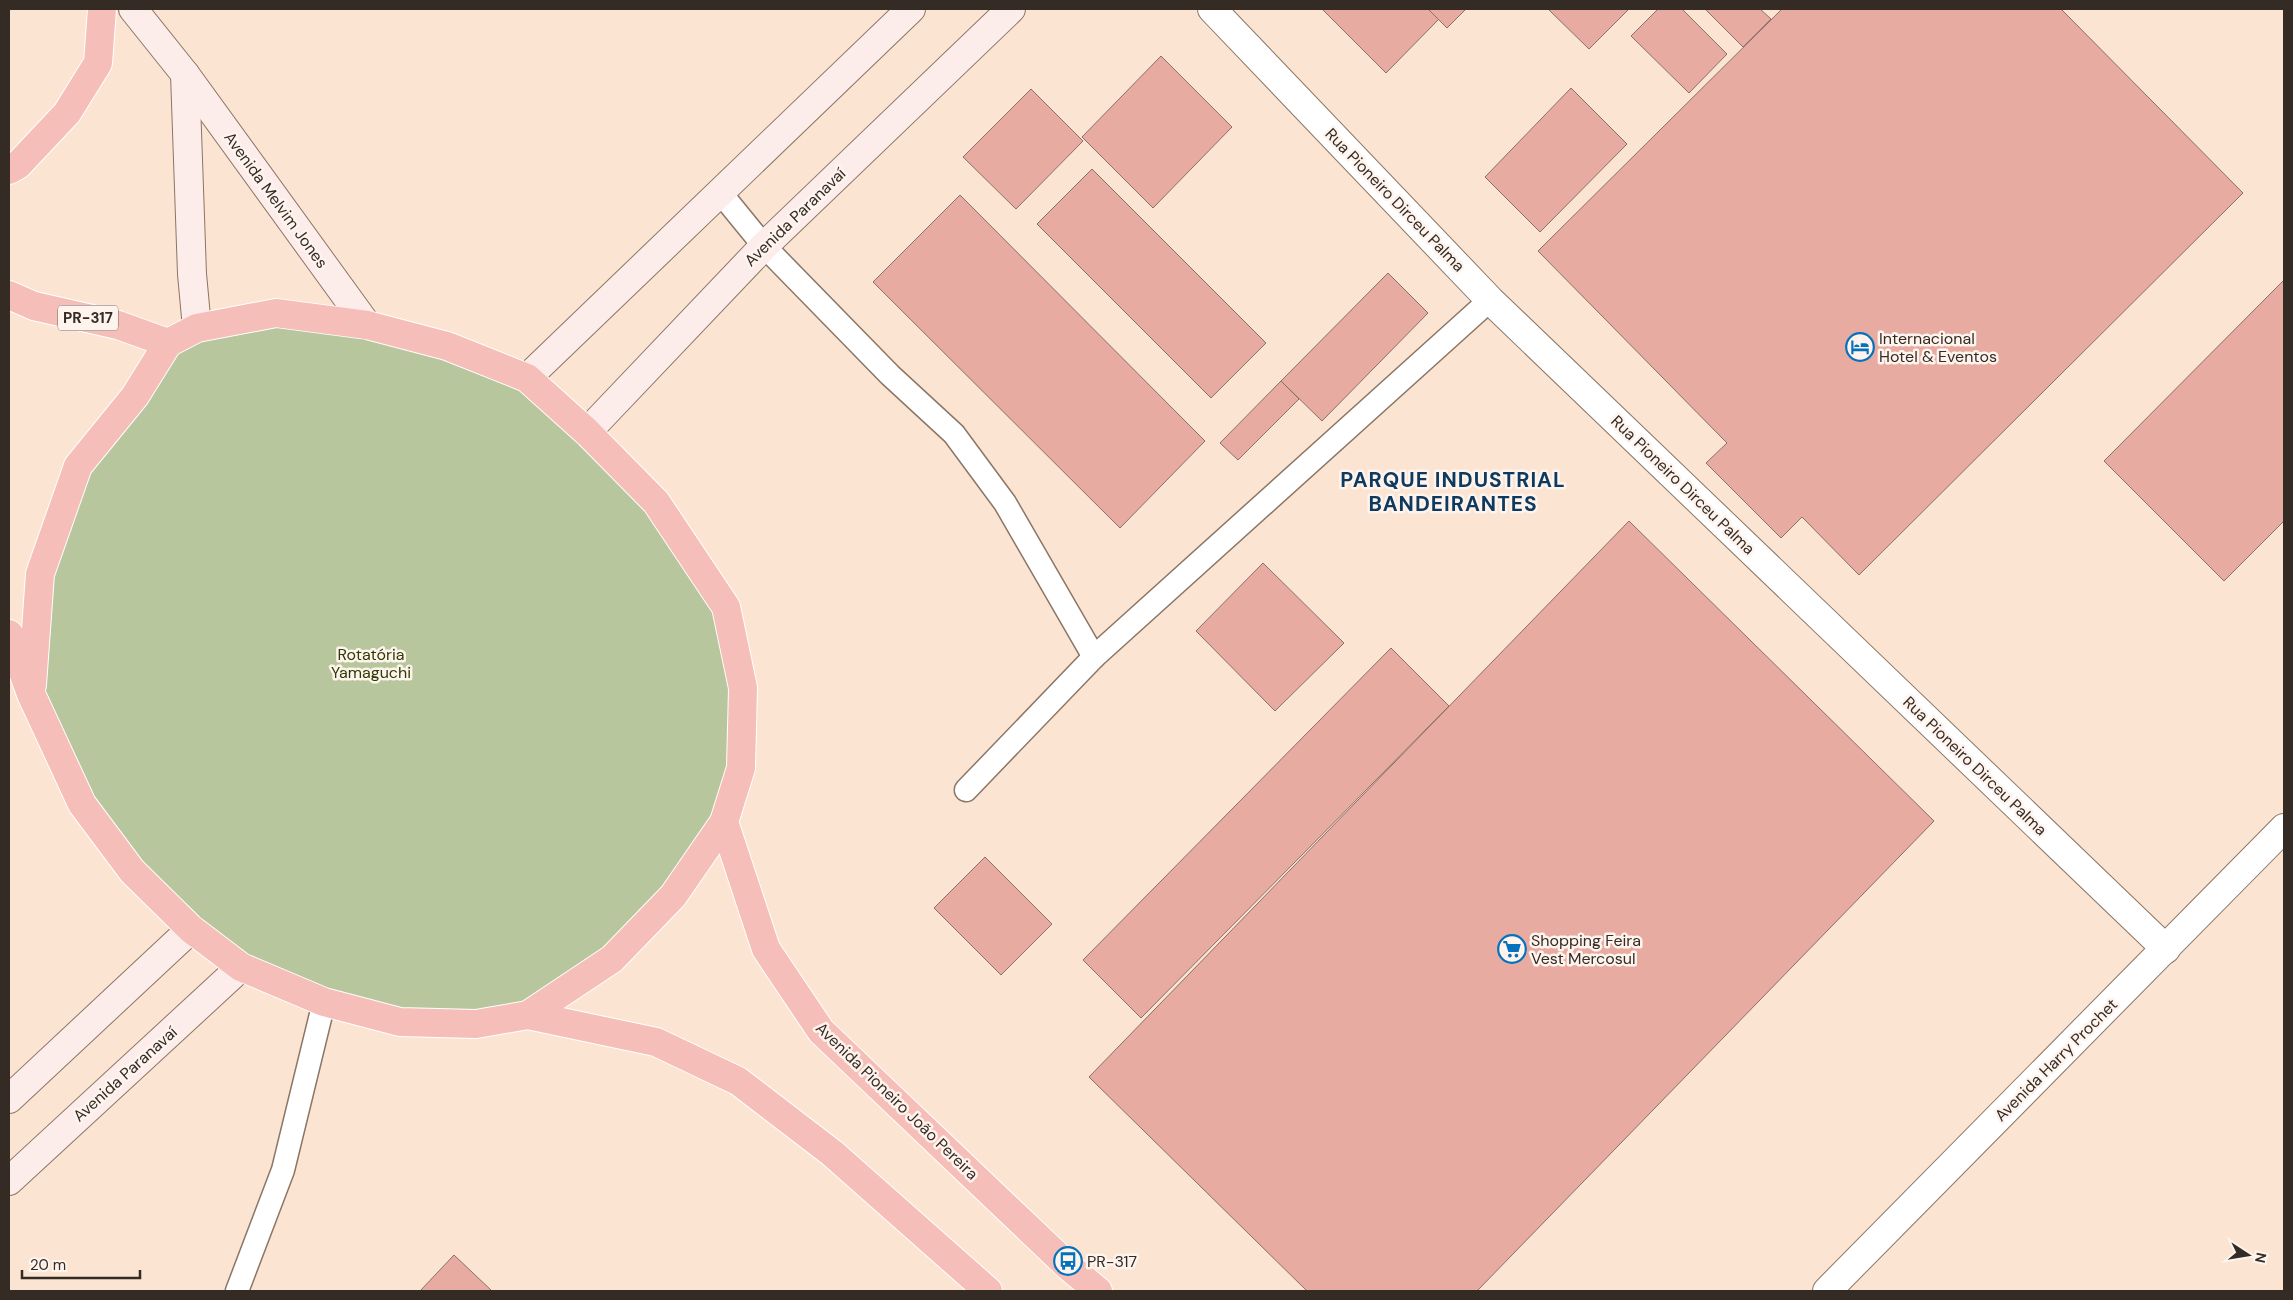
<svg xmlns="http://www.w3.org/2000/svg" width="2293" height="1300" font-family="'DM Sans',sans-serif">
<rect width="100%" height="100%" fill="#fbe4d2"/>
<polygon fill="#b7c69c" points="276,313 527,378 587,432 726,607 741,768 673,896 528,1015 400,1022 241,967 132,871 31,694 40,574 78,466 167,345"/>
<g fill="#e8aba1" stroke="#8a6f6b">
<polygon points="1322,9 1428,9 1439,19 1386,73"/>
<polygon points="1428,9 1466,9 1447,28"/>
<polygon points="1548,9 1629,9 1589,49"/>
<polygon points="1658,9 1682,9 1727,54 1689,93 1631,36"/>
<polygon points="1705,9 1760,9 1771,19 1743,47"/>
<polygon points="1782,9 2061,9 2243,193 1859,575 1802,517 1781,538 1706,463 1727,443 1538,251"/>
<polygon points="1161,56 1232,127 1153,208 1082,137"/>
<polygon points="1571,88 1627,144 1540,232 1485,177"/>
<polygon points="1031,89 1083,141 1016,209 963,157"/>
<polygon points="1092,169 1266,343 1211,398 1037,224"/>
<polygon points="960,195 1205,441 1120,528 873,282"/>
<polygon points="1388,273 1428,313 1322,421 1281,381"/>
<polygon points="2284,280 2284,521 2224,581 2104,461"/>
<polygon points="1281,381 1299,399 1238,460 1220,443"/>
<polygon points="1629,521 1934,821 1477,1291 1307,1291 1089,1077"/>
<polygon points="1263,563 1344,643 1275,711 1196,631"/>
<polygon points="1391,648 1449,706 1141,1018 1083,960"/>
<polygon points="985,857 1052,924 1001,975 934,908"/>
<polygon points="454,1255 492,1291 420,1291"/>
</g>
<g fill="none" stroke-linecap="round" stroke-linejoin="round">
<defs>
<g id="lane">
<polyline points="719,191 764,246 890,375 954,434 1005,503 1094,657"/>
<polyline points="966,790 1094,657 1490,300"/>
<polyline points="237,1291 283,1170 324,1002"/>
</g>
<g id="street">
<polyline points="1212,9 1490,300 2166,949"/>
<polyline points="1827,1291 2284,828"/>
</g>
<g id="secondary">
<polyline points="133,9 185,74 367,325"/>
<polyline points="185,74 192,274 197,328"/>
<polyline points="527,378 911,9"/>
<polyline points="587,432 764,246 1011,9"/>
<polyline points="9,1099 191,929"/>
<polyline points="9,1181 241,967"/>
</g>
<g id="highway">
<polyline points="9,170 18,165 67,113 98,63 102,9"/>
<polyline points="9,295 34,306 118,325 168,343"/>
<polyline points="168,343 197,328 276,313 367,325 447,346 527,378 587,432 656,502 726,607 743,688 741,768 724,822 673,896 612,959 528,1015"/>
<polyline points="9,634 31,694 82,804 132,871 191,929 241,967 324,1002 400,1022 476,1024 528,1015 656,1042 738,1081 832,1153 988,1291"/>
<polyline points="32,685 40,574 78,466 135,396 168,343"/>
<polyline points="724,822 766,949 821,1031 1069,1267 1098,1291"/>
</g>
</defs>
<use href="#lane" stroke="#8b7666" stroke-width="25"/>
<use href="#street" stroke="#8b7666" stroke-width="30"/>
<use href="#secondary" stroke="#8b7666" stroke-width="30"/>
<use href="#highway" stroke="#fff" stroke-width="30"/>
<use href="#lane" stroke="#fff" stroke-width="22"/>
<use href="#street" stroke="#fff" stroke-width="28"/>
<use href="#secondary" stroke="#fcecea" stroke-width="28"/>
<use href="#highway" stroke="#f6beb8" stroke-width="28"/>
</g>
<defs>
<symbol id="hotel-ring" viewBox="-11 -11 22 22"><circle r="9.5" fill="#fef4ed" stroke="#0371bc" stroke-width="1.5"/><path d="M-6-4.5h1.5V1H6V5H4.5V3h-9V5H-6ZM-4 0a1.8 1.8 0 1 1 3.6 0ZM.5 0V-2.5h3Q6-2.5 6 0Z" fill="#0371bc"/></symbol>
<symbol id="supermarket-ring" viewBox="-11 -11 22 22"><circle r="9.5" fill="#fef4ed" stroke="#0371bc" stroke-width="1.5"/><path d="M-6-5.5h2.5l.6 2H6L4.5 2H-2.5L-4.4-4H-6ZM-1.5 3.2a1.3 1.3 0 1 0 .1 0ZM3 3.2a1.3 1.3 0 1 0 .1 0Z" fill="#0371bc"/></symbol>
<symbol id="bus-ring" viewBox="-11 -11 22 22"><circle r="9.5" fill="#fef4ed" stroke="#0371bc" stroke-width="1.5"/><path d="M-5-6H5V4H4V6H2V4H-2V6H-4V4H-5ZM-3.5-4V0h7V-4ZM-3.5 1.2v1.5H-2V1.2ZM2 1.2v1.5H3.5V1.2Z" fill="#0371bc"/></symbol>
</defs>
<g fill-rule="evenodd">
<use href="#hotel-ring" x="1844" y="331" width="32" height="32"/>
<use href="#supermarket-ring" x="1496" y="933" width="32" height="32"/>
<use href="#bus-ring" x="1052" y="1245" width="32" height="32"/>
</g>
<g text-anchor="middle" dominant-baseline="central" stroke-width="5" stroke-linejoin="round" paint-order="stroke">
<rect fill="#fef4ed" stroke="#706760" stroke-width="1" x="58" y="305.5" width="60" height="25" rx="4"/>
<g font-size="15" font-weight="bold" fill="#332b24">
<text x="88" y="318">PR-317</text>
</g>
<g font-size="16" fill="#332b24" stroke="#fef4ed">
<text transform="translate(276 200) rotate(54)">Avenida Melvim Jones</text>
<text transform="translate(1395 200) rotate(46)">Rua Pioneiro Dirceu Palma</text>
<text transform="translate(795 217) rotate(-44)">Avenida Paranavaí</text>
<text transform="translate(1683 485) rotate(44)">Rua Pioneiro Dirceu Palma</text>
<text transform="translate(1975 766) rotate(44)">Rua Pioneiro Dirceu Palma</text>
<text transform="translate(2056 1060) rotate(-45)">Avenida Harry Prochet</text>
<text transform="translate(125 1074) rotate(-42)">Avenida Paranavaí</text>
<text transform="translate(897 1101) rotate(44)">Avenida Pioneiro João Pereira</text>
</g>
<g font-size="16" fill="#332b24" stroke="#fef4ed" text-anchor="start">
<text x="1879" y="338">Internacional<tspan x="1879" dy="18">Hotel &amp; Eventos</tspan></text>
<text x="1531" y="940">Shopping Feira<tspan x="1531" dy="18">Vest Mercosul</tspan></text>
<text x="1087" y="1261">PR-317</text>
</g>
<g font-size="16" fill="#2c3b00" stroke="#fef4ed">
<text x="371" y="654">Rotatória<tspan x="371" dy="18">Yamaguchi</tspan></text>
</g>
<g font-size="21" font-weight="bold" letter-spacing="1" fill="#0e3a5f" stroke="#fef4ed">
<text x="1453" y="480">PARQUE INDUSTRIAL<tspan x="1453" dy="24">BANDEIRANTES</tspan></text>
</g>
</g>
<rect width="2293" height="1300" fill="none" stroke="#332b24" stroke-width="20"/>
<g transform="translate(2248 1255) rotate(102)" stroke="#fef4ed" stroke-width="4" paint-order="stroke">
<path d="M0-4L9 19L0 12L-9 19Z" fill="#332b24"/>
<text y="-8" font-size="14" font-weight="bold" text-anchor="middle" fill="#332b24">N</text>
</g>
<path d="M22 1270v8h118v-8" fill="none" stroke="#332b24" stroke-width="2.5"/>
<text x="30" y="1270" font-size="15" fill="#332b24" stroke="#fef4ed" stroke-width="4" paint-order="stroke">20 m</text>
</svg>
